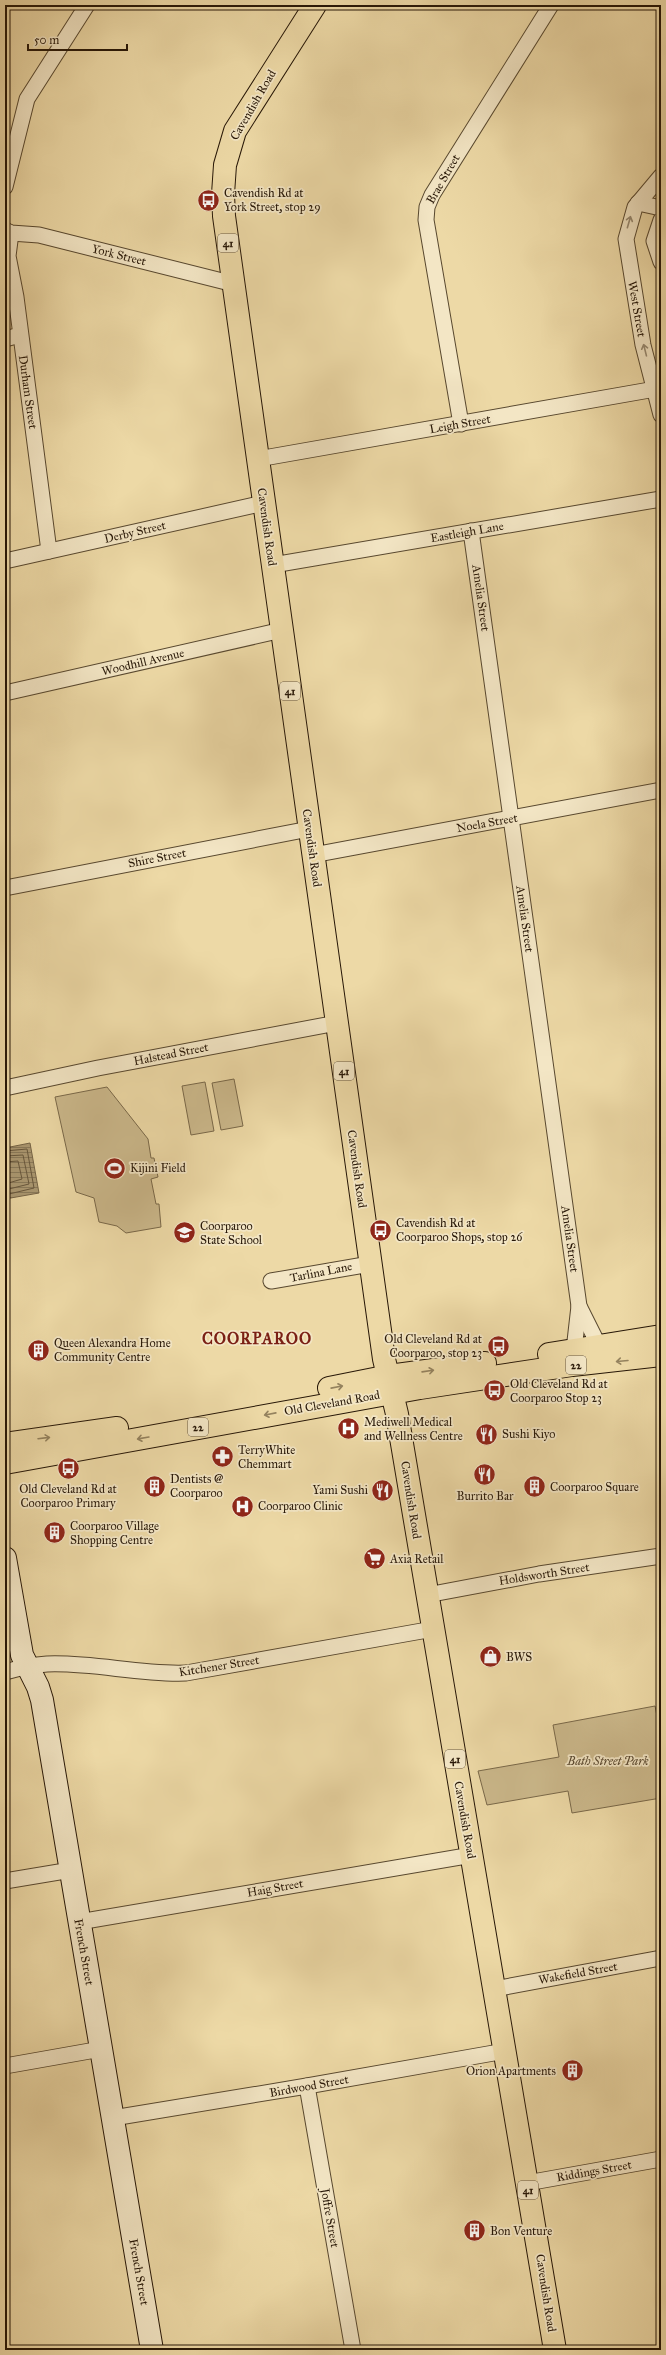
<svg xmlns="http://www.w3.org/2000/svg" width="666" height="2355" font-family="'IM FELL Great Primer',serif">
<defs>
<pattern id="water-rules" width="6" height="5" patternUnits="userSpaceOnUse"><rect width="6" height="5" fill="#aa9770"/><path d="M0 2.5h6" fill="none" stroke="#8a7a5a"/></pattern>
</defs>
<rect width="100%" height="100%" fill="#edd9a6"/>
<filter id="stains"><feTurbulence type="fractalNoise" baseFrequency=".005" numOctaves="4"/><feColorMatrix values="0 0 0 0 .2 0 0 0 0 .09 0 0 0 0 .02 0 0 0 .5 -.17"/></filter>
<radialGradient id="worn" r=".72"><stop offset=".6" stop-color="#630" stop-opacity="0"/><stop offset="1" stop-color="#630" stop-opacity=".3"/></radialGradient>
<g fill="#cbb88b" stroke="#796849">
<polygon points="234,1079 243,1126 221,1130 212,1083"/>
<polygon points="205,1082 214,1131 191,1135 182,1086"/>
<polygon points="107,1087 148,1139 151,1158 154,1158 158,1177 151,1179 156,1204 159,1204 161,1227 126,1233 117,1226 99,1222 94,1198 76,1192 55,1097"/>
<polygon points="655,1706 661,1736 661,1798 572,1813 568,1791 487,1805 478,1771 559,1757 553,1725"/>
</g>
<polygon fill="url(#water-rules)" stroke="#766446" points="30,1143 39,1193 5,1199 5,1148"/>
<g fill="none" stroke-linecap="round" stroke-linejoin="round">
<g stroke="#68573c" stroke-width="1">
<polyline points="5,1151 27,1149 34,1188 5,1195"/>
<polyline points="5,1156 23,1155 29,1184 5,1190"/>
<polyline points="5,1162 18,1161 22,1179 5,1184"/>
</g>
<defs>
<g id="street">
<polyline points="661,176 635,207 626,239 643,345 661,415"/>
<polyline points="5,187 27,99 87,5"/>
<polyline points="638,203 661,208"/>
<polyline points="661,220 654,241 661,262"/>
<polyline points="5,230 11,233 39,235 234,284"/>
<polyline points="11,233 8,256 16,297 49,551"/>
<polyline points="5,339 20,335"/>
<polyline points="461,424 426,220 427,207 432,195 551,5"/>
<polyline points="258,459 661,388"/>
<polyline points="471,531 579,1306 599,1346"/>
<polyline points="5,561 264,503"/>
<polyline points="273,565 661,499"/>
<polyline points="5,693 282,630"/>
<polyline points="313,855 661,790"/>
<polyline points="5,888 309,829"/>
<polyline points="5,1088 98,1068 337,1023"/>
<polyline points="271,1281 370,1264"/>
<polyline points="574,1350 579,1306"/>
<polyline points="427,1595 539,1574 661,1556"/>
<path d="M5 1672C19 1668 33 1665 47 1664 94 1662 139 1675 186 1673L433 1629"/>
<polyline points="5,1881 71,1870"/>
<polyline points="79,1922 472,1855"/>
<polyline points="494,1989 661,1958"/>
<polyline points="5,2066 101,2049"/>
<polyline points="307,2086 353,2350"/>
<polyline points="113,2118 307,2086 505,2051"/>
<polyline points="527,2183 661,2159"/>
</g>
<polyline id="secondary" points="5,1558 22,1655 38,1687 42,1700 152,2350"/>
<polyline id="primary" points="315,5 235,131 225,165 223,194 224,216 384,1359 397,1414 555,2350"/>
<g id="highway">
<polyline points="549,1354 661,1336"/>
<polyline points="329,1388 389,1376 485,1363"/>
<polyline points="5,1444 117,1428"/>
<polyline points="5,1463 420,1388 572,1365 661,1355"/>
</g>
</defs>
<use href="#street" stroke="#58482f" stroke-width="17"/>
<use href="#secondary" stroke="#271707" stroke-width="24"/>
<use href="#primary" stroke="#271707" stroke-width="24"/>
<use href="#highway" stroke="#271707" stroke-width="24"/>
<use href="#street" stroke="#f3e6c5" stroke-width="15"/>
<use href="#secondary" stroke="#f3e6c5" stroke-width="22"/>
<use href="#primary" stroke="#edd9a6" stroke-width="22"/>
<use href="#highway" stroke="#edd9a6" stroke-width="22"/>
</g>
<defs><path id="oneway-shaft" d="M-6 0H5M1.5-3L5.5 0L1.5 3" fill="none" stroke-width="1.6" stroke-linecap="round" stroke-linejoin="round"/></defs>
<g stroke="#978970">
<use href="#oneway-shaft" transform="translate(629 222) rotate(-74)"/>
<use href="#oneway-shaft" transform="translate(645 350) rotate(-104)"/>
</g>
<g stroke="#94825e">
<use href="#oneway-shaft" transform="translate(622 1361) rotate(175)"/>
<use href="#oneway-shaft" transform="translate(428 1371) rotate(-8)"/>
<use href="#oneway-shaft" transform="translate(337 1387) rotate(-11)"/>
<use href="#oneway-shaft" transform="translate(270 1414) rotate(169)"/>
<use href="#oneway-shaft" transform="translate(44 1438) rotate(-7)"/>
<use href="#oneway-shaft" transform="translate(143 1438) rotate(170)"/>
</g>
<defs>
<symbol id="bus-disc" viewBox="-11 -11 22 22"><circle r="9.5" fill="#8f2418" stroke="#f3e6c5"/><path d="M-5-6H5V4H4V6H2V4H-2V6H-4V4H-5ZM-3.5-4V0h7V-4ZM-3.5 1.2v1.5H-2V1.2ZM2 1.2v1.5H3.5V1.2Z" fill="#fff"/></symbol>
<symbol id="stadium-disc" viewBox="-11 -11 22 22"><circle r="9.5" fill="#8f2418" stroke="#f3e6c5"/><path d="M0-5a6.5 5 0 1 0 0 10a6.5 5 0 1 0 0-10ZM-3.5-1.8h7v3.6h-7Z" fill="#fff"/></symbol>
<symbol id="school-disc" viewBox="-11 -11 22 22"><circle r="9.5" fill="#8f2418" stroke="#f3e6c5"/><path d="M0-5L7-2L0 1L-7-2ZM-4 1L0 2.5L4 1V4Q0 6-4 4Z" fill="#fff"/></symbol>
<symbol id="building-disc" viewBox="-11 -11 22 22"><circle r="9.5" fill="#8f2418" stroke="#f3e6c5"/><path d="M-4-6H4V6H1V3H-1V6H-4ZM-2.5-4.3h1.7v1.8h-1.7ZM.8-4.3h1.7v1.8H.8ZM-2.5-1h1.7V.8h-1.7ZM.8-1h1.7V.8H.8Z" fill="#fff"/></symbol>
<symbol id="hospital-disc" viewBox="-11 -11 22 22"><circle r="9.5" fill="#8f2418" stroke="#f3e6c5"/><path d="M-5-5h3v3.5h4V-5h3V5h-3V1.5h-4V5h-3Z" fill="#fff"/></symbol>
<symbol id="restaurant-disc" viewBox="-11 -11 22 22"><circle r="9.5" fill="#8f2418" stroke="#f3e6c5"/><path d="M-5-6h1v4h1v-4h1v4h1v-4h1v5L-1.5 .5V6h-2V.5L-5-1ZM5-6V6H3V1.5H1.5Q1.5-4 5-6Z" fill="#fff"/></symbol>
<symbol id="pharmacy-disc" viewBox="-11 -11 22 22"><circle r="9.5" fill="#8f2418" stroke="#f3e6c5"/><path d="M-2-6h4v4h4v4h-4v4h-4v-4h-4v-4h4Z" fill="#fff"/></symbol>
<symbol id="supermarket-disc" viewBox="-11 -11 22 22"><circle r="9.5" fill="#8f2418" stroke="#f3e6c5"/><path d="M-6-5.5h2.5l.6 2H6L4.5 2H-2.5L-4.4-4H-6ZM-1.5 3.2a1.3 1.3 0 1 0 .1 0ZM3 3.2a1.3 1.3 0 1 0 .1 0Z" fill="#fff"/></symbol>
<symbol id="shop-disc" viewBox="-11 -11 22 22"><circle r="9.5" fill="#8f2418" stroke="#f3e6c5"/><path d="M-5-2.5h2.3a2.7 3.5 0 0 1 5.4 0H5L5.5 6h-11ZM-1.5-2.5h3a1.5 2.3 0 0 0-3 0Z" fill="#fff"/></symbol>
</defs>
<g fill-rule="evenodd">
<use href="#bus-disc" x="196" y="188" width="25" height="25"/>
<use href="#stadium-disc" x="102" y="1156" width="25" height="25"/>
<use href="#bus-disc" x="368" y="1218" width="25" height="25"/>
<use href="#school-disc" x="172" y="1220" width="25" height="25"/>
<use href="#bus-disc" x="486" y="1334" width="25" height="25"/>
<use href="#building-disc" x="26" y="1338" width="25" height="25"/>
<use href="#bus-disc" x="482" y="1378" width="25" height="25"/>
<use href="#hospital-disc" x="336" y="1416" width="25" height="25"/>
<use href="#restaurant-disc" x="474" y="1422" width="25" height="25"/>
<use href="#pharmacy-disc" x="210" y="1444" width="25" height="25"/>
<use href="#bus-disc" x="56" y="1456" width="25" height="25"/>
<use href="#restaurant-disc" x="472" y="1462" width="25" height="25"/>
<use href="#building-disc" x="142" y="1474" width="25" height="25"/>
<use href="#building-disc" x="522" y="1474" width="25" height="25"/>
<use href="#restaurant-disc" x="370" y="1478" width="25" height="25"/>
<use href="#hospital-disc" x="230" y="1494" width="25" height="25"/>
<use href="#building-disc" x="42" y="1520" width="25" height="25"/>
<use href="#supermarket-disc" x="362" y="1546" width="25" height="25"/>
<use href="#shop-disc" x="478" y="1644" width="25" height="25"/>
<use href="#building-disc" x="560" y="2058" width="25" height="25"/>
<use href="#building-disc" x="462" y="2218" width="25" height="25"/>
</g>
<g text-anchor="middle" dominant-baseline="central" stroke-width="3.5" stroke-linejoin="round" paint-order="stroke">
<g fill="#f3e6c5" stroke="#645540" stroke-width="1">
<rect x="218" y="234" width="20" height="18" rx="3"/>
<rect x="280" y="682" width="20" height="18" rx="3"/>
<rect x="334" y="1062" width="20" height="18" rx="3"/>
<rect x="566" y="1356" width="20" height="18" rx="3"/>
<rect x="188" y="1418" width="20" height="18" rx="3"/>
<rect x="445" y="1750" width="20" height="18" rx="3"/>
<rect x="518" y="2181" width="20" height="18" rx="3"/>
</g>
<g font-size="11" font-weight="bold" fill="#271707">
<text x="228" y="243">41</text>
<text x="290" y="691">41</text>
<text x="344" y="1071">41</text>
<text x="576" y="1365">22</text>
<text x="198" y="1427">22</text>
<text x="455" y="1759">41</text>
<text x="528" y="2190">41</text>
</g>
<g font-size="12" fill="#271707" stroke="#f3e6c5">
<text transform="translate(253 105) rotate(-60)">Cavendish Road</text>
<text transform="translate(443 179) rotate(-60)">Brae Street</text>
<text transform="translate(119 255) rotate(14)">York Street</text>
<text transform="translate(637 309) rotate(80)">West Street</text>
<text transform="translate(28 392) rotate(82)">Durham Street</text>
<text transform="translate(460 424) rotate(-10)">Leigh Street</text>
<text transform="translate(267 527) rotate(82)">Cavendish Road</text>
<text transform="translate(135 532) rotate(-13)">Derby Street</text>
<text transform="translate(467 532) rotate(-10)">Eastleigh Lane</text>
<text transform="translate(481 598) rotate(82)">Amelia Street</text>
<text transform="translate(143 662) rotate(-13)">Woodhill Avenue</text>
<text transform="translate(487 823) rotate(-10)">Noela Street</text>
<text transform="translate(312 848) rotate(82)">Cavendish Road</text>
<text transform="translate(157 858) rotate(-11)">Shire Street</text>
<text transform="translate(525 919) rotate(82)">Amelia Street</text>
<text transform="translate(171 1054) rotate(-11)">Halstead Street</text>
<text transform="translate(357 1169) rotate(82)">Cavendish Road</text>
<text transform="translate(570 1239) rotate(82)">Amelia Street</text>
<text transform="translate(321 1272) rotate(-11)">Tarlina Lane</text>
<text transform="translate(332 1403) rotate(-10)">Old Cleveland Road</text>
<text transform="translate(411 1500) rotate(81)">Cavendish Road</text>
<text transform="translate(544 1574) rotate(-9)">Holdsworth Street</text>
<text transform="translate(219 1666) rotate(-9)">Kitchener Street</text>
<text transform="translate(465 1820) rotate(80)">Cavendish Road</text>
<text transform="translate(275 1888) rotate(-10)">Haig Street</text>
<text transform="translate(84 1952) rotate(80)">French Street</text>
<text transform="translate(578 1973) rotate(-10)">Wakefield Street</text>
<text transform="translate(309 2086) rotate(-10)">Birdwood Street</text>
<text transform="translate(594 2171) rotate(-10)">Riddings Street</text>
<text transform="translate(330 2218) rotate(80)">Joffre Street</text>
<text transform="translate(139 2272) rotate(80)">French Street</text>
<text transform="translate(546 2293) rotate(81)">Cavendish Road</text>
</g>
<g font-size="12" fill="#271707" stroke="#f3e6c5" text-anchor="start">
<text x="224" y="193">Cavendish Rd at<tspan x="224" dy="14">York Street, stop 29</tspan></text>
<text x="130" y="1168">Kijini Field</text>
<text x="396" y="1223">Cavendish Rd at<tspan x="396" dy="14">Coorparoo Shops, stop 26</tspan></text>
<text x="200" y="1226">Coorparoo<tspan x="200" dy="14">State School</tspan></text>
<text x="482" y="1339" text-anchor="end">Old Cleveland Rd at<tspan x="482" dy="14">Coorparoo, stop 23</tspan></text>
<text x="54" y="1343">Queen Alexandra Home<tspan x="54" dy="14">Community Centre</tspan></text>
<text x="510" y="1384">Old Cleveland Rd at<tspan x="510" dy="14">Coorparoo Stop 23</tspan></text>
<text x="364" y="1422">Mediwell Medical<tspan x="364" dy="14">and Wellness Centre</tspan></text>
<text x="502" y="1434">Sushi Kiyo</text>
<text x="238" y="1450">TerryWhite<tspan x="238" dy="14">Chemmart</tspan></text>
<text x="170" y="1479">Dentists @<tspan x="170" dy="14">Coorparoo</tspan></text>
<text x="550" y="1487">Coorparoo Square</text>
<text x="68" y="1489" text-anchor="middle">Old Cleveland Rd at<tspan x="68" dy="14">Coorparoo Primary</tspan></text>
<text x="368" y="1490" text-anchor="end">Yami Sushi</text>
<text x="485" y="1496" text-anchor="middle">Burrito Bar</text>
<text x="258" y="1506">Coorparoo Clinic</text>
<text x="70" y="1526">Coorparoo Village<tspan x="70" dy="14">Shopping Centre</tspan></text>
<text x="390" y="1559">Axia Retail</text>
<text x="506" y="1657">BWS</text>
<text x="556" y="2071" text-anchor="end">Orion Apartments</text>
<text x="490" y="2231">Bon Venture</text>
</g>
<g font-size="12" font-style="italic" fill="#58472f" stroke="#f3e6c5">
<text x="608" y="1761">Bath Street Park</text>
</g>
<g font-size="16" font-weight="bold" letter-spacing="1" fill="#7a1f14" stroke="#f3e6c5">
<text x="257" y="1338">COORPAROO</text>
</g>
</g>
<rect width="666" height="2355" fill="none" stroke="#edd9a6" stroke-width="20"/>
<rect x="6" y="6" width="654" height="2343" fill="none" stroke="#271707" stroke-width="2"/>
<rect x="10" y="10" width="646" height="2335" fill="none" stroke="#271707"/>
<path d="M28 44v6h99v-6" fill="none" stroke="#271707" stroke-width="2"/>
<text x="34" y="44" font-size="12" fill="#271707" stroke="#f3e6c5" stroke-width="3" paint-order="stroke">50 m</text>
<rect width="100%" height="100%" filter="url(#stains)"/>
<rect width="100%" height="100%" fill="url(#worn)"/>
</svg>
